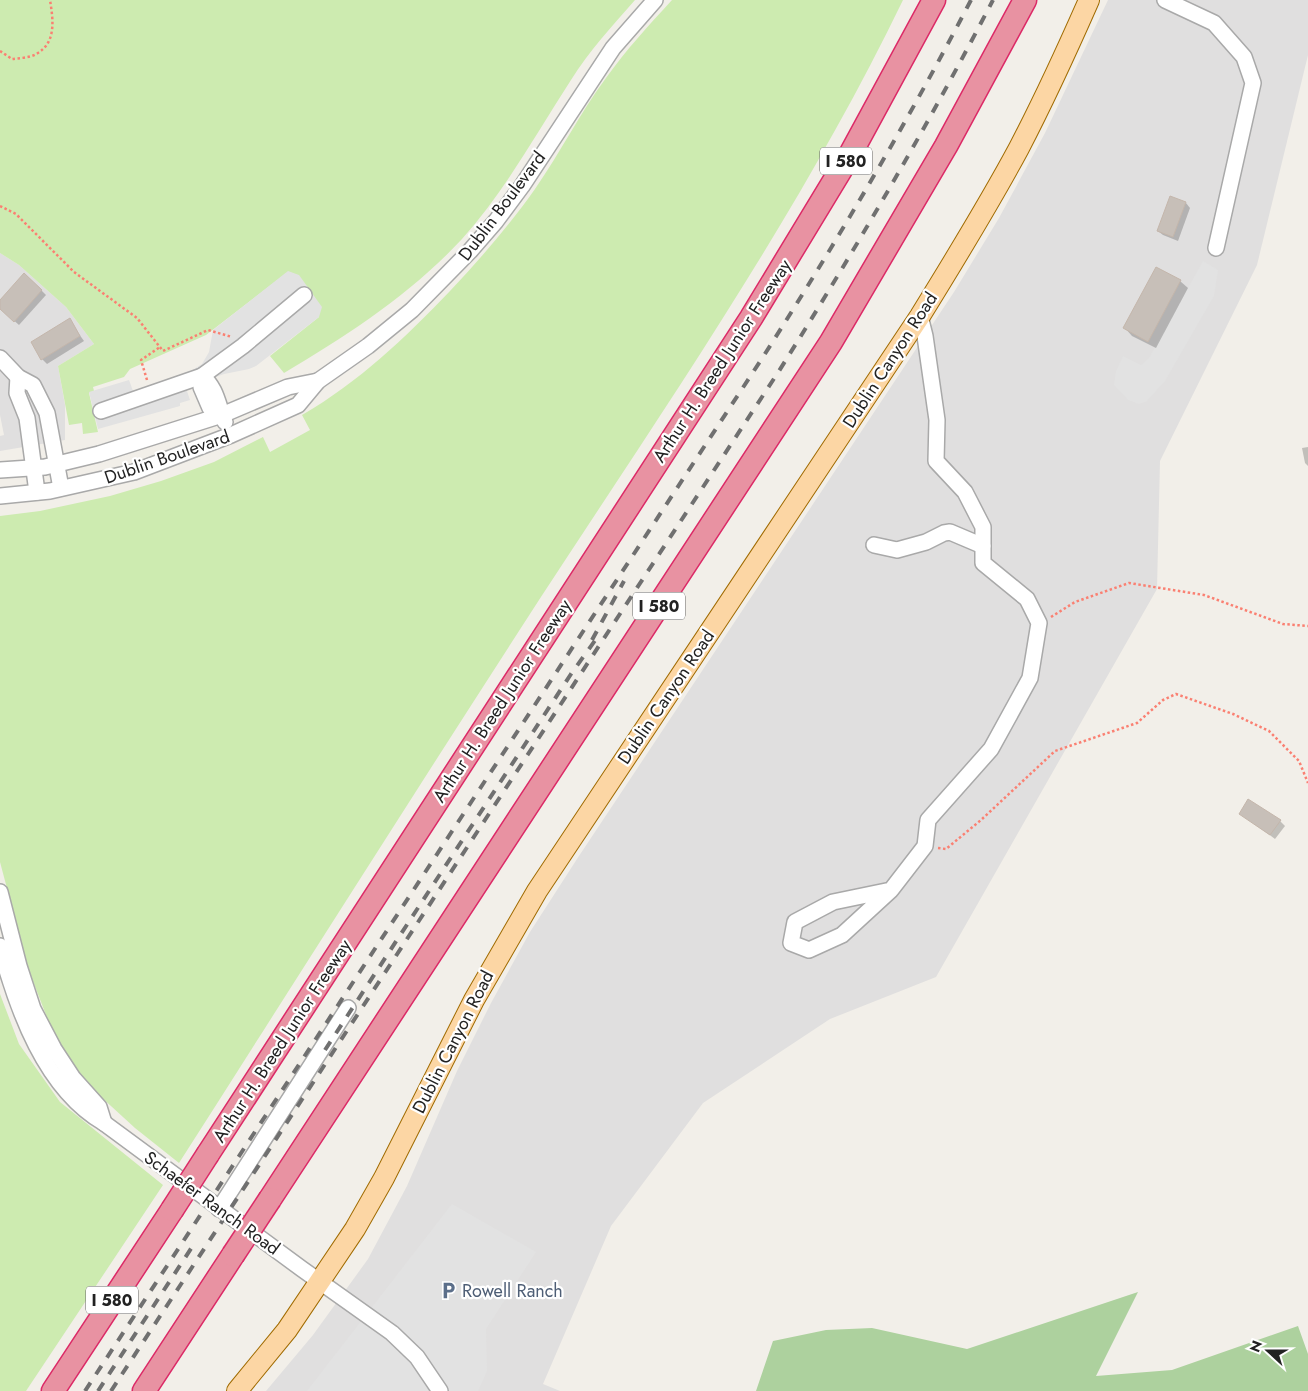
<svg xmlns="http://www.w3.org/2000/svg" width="1308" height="1391" font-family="Jost,sans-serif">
<rect width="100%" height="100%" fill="#f2efe9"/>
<g fill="#e0dfdf">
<polygon points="1108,0 1308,0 1308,55 1257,265 1160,461 1157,589 936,977 830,1019 703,1103 611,1226 543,1384 560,1391 266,1391 313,1335 368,1259 407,1186 457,1071 491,1003 530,932 577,859 954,292 999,218 1045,133"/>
<polygon points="0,253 19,265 66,307 94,344 58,366 65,405 65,440 0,451 0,436 4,435 0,415"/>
</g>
<g fill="#cdebb0">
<path d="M0 0H635C613 25 589 51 571 80 536 134 505 191 462 239 411 294 348 335 284 373L270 356 319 317 288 272 206 335 130 369 124 377 93 387 94 391 89 393 98 432 83 434 82 423 69 425 58 366 94 344 66 307 19 265 0 253Z"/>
<path d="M672 0H903C801 211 667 404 539 600 418 787 299 975 179 1163L135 1128 88 1085 65 1053 48 1020 29 971 0 862V516L40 511 110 496 161 481 214 462 263 437 270 452 310 430 302 415C359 382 405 338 450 291 480 259 509 226 535 189 560 153 580 113 606 78 626 50 649 25 672 0Z"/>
<polygon points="0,994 19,1044 60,1102 163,1185 26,1391 0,1391"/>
</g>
<polygon fill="#add19e" points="1138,1292 1096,1376 1172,1370 1298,1326 1308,1354 1308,1391 756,1391 773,1341 826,1330 872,1328 967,1349"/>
<g fill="#e2e2e2">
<polygon points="1203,261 1218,270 1214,296 1165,381 1147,401 1139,404 1128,400 1114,385 1116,371 1123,356 1141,365 1149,358"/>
<polygon points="288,271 299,275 322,307 319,317 256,366 249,369 224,374 186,388 190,400 180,403 180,406 98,429 89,392 129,380 133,391 191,371 202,364 209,352 213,330"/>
<polygon points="452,1204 536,1252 486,1329 487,1371 478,1391 307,1391"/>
</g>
<g fill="#0003">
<polygon points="1171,198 1186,203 1190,208 1178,241 1163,235 1158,231"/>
<polygon points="1180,281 1188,288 1156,348 1132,336 1125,328"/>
<polygon points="41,290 46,295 19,325 0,308 0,302"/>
<polygon points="69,320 84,341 47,364 42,359"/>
<polygon points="1308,447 1308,466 1305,463 1302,448"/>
<polygon points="1241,814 1280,821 1285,826 1275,839"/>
</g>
<g fill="#c7bfb8" stroke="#c4b6ab">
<polygon points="1170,196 1186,202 1173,237 1157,231"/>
<polygon points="1156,267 1181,280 1148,342 1123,328"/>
<polygon points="24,273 42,290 14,322 0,309 0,300"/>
<polygon points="70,318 80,336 41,360 31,342"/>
<polygon points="1248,799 1281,820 1270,835 1239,814"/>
</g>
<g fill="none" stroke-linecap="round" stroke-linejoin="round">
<defs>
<g id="minor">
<polyline points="1165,0 1214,23 1244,57 1253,83 1216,248"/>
<polyline points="0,358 18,377 33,385 47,413 61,488"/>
<polyline points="18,377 17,393 27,418 37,492"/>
<polyline points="101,411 202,376 243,346 304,295"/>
<path d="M222 415 210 408 201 387 202 376C217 388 218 406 225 422"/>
<polyline points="0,470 45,467 99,454 222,415 288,387 318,381"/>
<polyline points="0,496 50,491 134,472 231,435 298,405 318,381 368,346 412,310 470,251 496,221 522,186 613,48 655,0"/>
<polyline points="874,545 897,550 926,542 944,533 950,532 983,546"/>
<polyline points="891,890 842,935 809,950 791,943 795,922 833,902 891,890 925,846 928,820 991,749 1030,678 1039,623 1027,599 983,563 983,527 965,492 936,461 937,420 925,336 920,316"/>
<polyline points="0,892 19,966 33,1009 54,1049 73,1078 99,1107 104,1123"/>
<path d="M0 946C17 1009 45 1089 104 1123L302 1269 392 1333 417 1357 440 1391"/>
<polyline points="219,1209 348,1008"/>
</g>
<path id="major" d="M237 1391 287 1330 355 1229 384 1178 474 1000 537 891 920 316C954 261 988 206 1019 148 1044 100 1067 50 1089 0"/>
<g id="highway">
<polyline points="208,1154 751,318 851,153 934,0"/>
<polyline points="270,1199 831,342 946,146 1025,0"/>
<polyline points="53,1391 172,1210"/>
<polyline points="144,1391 233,1255"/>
</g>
</defs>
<use href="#minor" stroke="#a9a9a9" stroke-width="18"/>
<use href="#major" stroke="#a06b00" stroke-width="22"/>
<use href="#highway" stroke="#dc2a67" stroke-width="25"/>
<g stroke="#fa8072" stroke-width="2.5" stroke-dasharray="2.5 2.5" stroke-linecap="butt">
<path d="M0 51 12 59C19 58 30 58 36 54 57 43 53 19 50 0"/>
<polyline points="0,206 16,214 74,272 137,318 163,351 208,330 232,337"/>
<polyline points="147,380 141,360 160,347"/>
<polyline points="1051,617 1075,602 1129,583 1204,595 1283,624 1308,626"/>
<polyline points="938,848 946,849 981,820 1055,751 1137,723 1163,700 1176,694 1233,714 1269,731 1299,761 1308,783"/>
</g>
<use href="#minor" stroke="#fff" stroke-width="15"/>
<use href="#major" stroke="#fcd6a4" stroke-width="20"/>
<use href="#highway" stroke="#e892a2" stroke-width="22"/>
<g stroke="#707070" stroke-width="4" stroke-dasharray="10 10" stroke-linecap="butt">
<polyline points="592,640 624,581"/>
<polyline points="325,1050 571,674 599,635"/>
<path d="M85 1391 761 360C836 243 907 123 971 0"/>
<polyline points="98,1391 194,1244"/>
<path d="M111 1391 779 371C855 250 927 127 993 0"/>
</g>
<defs>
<g id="highway-bridge">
<polyline points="172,1210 208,1154"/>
<polyline points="233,1255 270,1199"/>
</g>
</defs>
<use href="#highway-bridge" stroke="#dc2a67" stroke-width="25" stroke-linecap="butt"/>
<use href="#highway-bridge" stroke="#e892a2" stroke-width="22"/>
</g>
<defs>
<symbol id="parking-bare" viewBox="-9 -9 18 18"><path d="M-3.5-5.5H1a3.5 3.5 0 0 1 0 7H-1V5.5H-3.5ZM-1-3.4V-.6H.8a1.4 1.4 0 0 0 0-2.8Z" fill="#5c6f8a" stroke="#fff" stroke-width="2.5" paint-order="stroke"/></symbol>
</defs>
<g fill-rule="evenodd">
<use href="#parking-bare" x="436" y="1278" width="25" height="25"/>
</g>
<g text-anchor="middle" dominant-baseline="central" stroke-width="4.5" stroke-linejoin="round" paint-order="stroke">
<g fill="#fff" stroke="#646464" stroke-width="1">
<rect x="820" y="147.5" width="52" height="27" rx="4"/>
<rect x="633" y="592.5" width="52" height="27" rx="4"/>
<rect x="86" y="1286.5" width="52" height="27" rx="4"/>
</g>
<g font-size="16" font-weight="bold" fill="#222">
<text x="846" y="161">I 580</text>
<text x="659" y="606">I 580</text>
<text x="112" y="1300">I 580</text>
</g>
<g font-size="18" fill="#222" stroke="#fff">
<text transform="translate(502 206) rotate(-53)">Dublin Boulevard</text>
<text transform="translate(890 360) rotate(-57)">Dublin Canyon Road</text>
<text transform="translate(722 361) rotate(-57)">Arthur H. Breed Junior Freeway</text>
<text transform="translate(167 457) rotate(-19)">Dublin Boulevard</text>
<text transform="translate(666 697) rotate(-56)">Dublin Canyon Road</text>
<text transform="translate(502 701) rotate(-57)">Arthur H. Breed Junior Freeway</text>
<text transform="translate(282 1041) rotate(-57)">Arthur H. Breed Junior Freeway</text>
<text transform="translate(453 1042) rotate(-63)">Dublin Canyon Road</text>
<text transform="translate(212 1203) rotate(36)">Schaefer Ranch Road</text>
</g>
<g font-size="18" fill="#4e5e75" stroke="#fff" text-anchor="start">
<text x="462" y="1291">Rowell Ranch</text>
</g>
</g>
<g transform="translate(1268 1351) rotate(291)" stroke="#ffffff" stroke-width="4" paint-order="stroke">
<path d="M0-4L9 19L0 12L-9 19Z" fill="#222222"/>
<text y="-8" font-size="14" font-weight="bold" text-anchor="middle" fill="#222222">N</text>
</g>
</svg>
